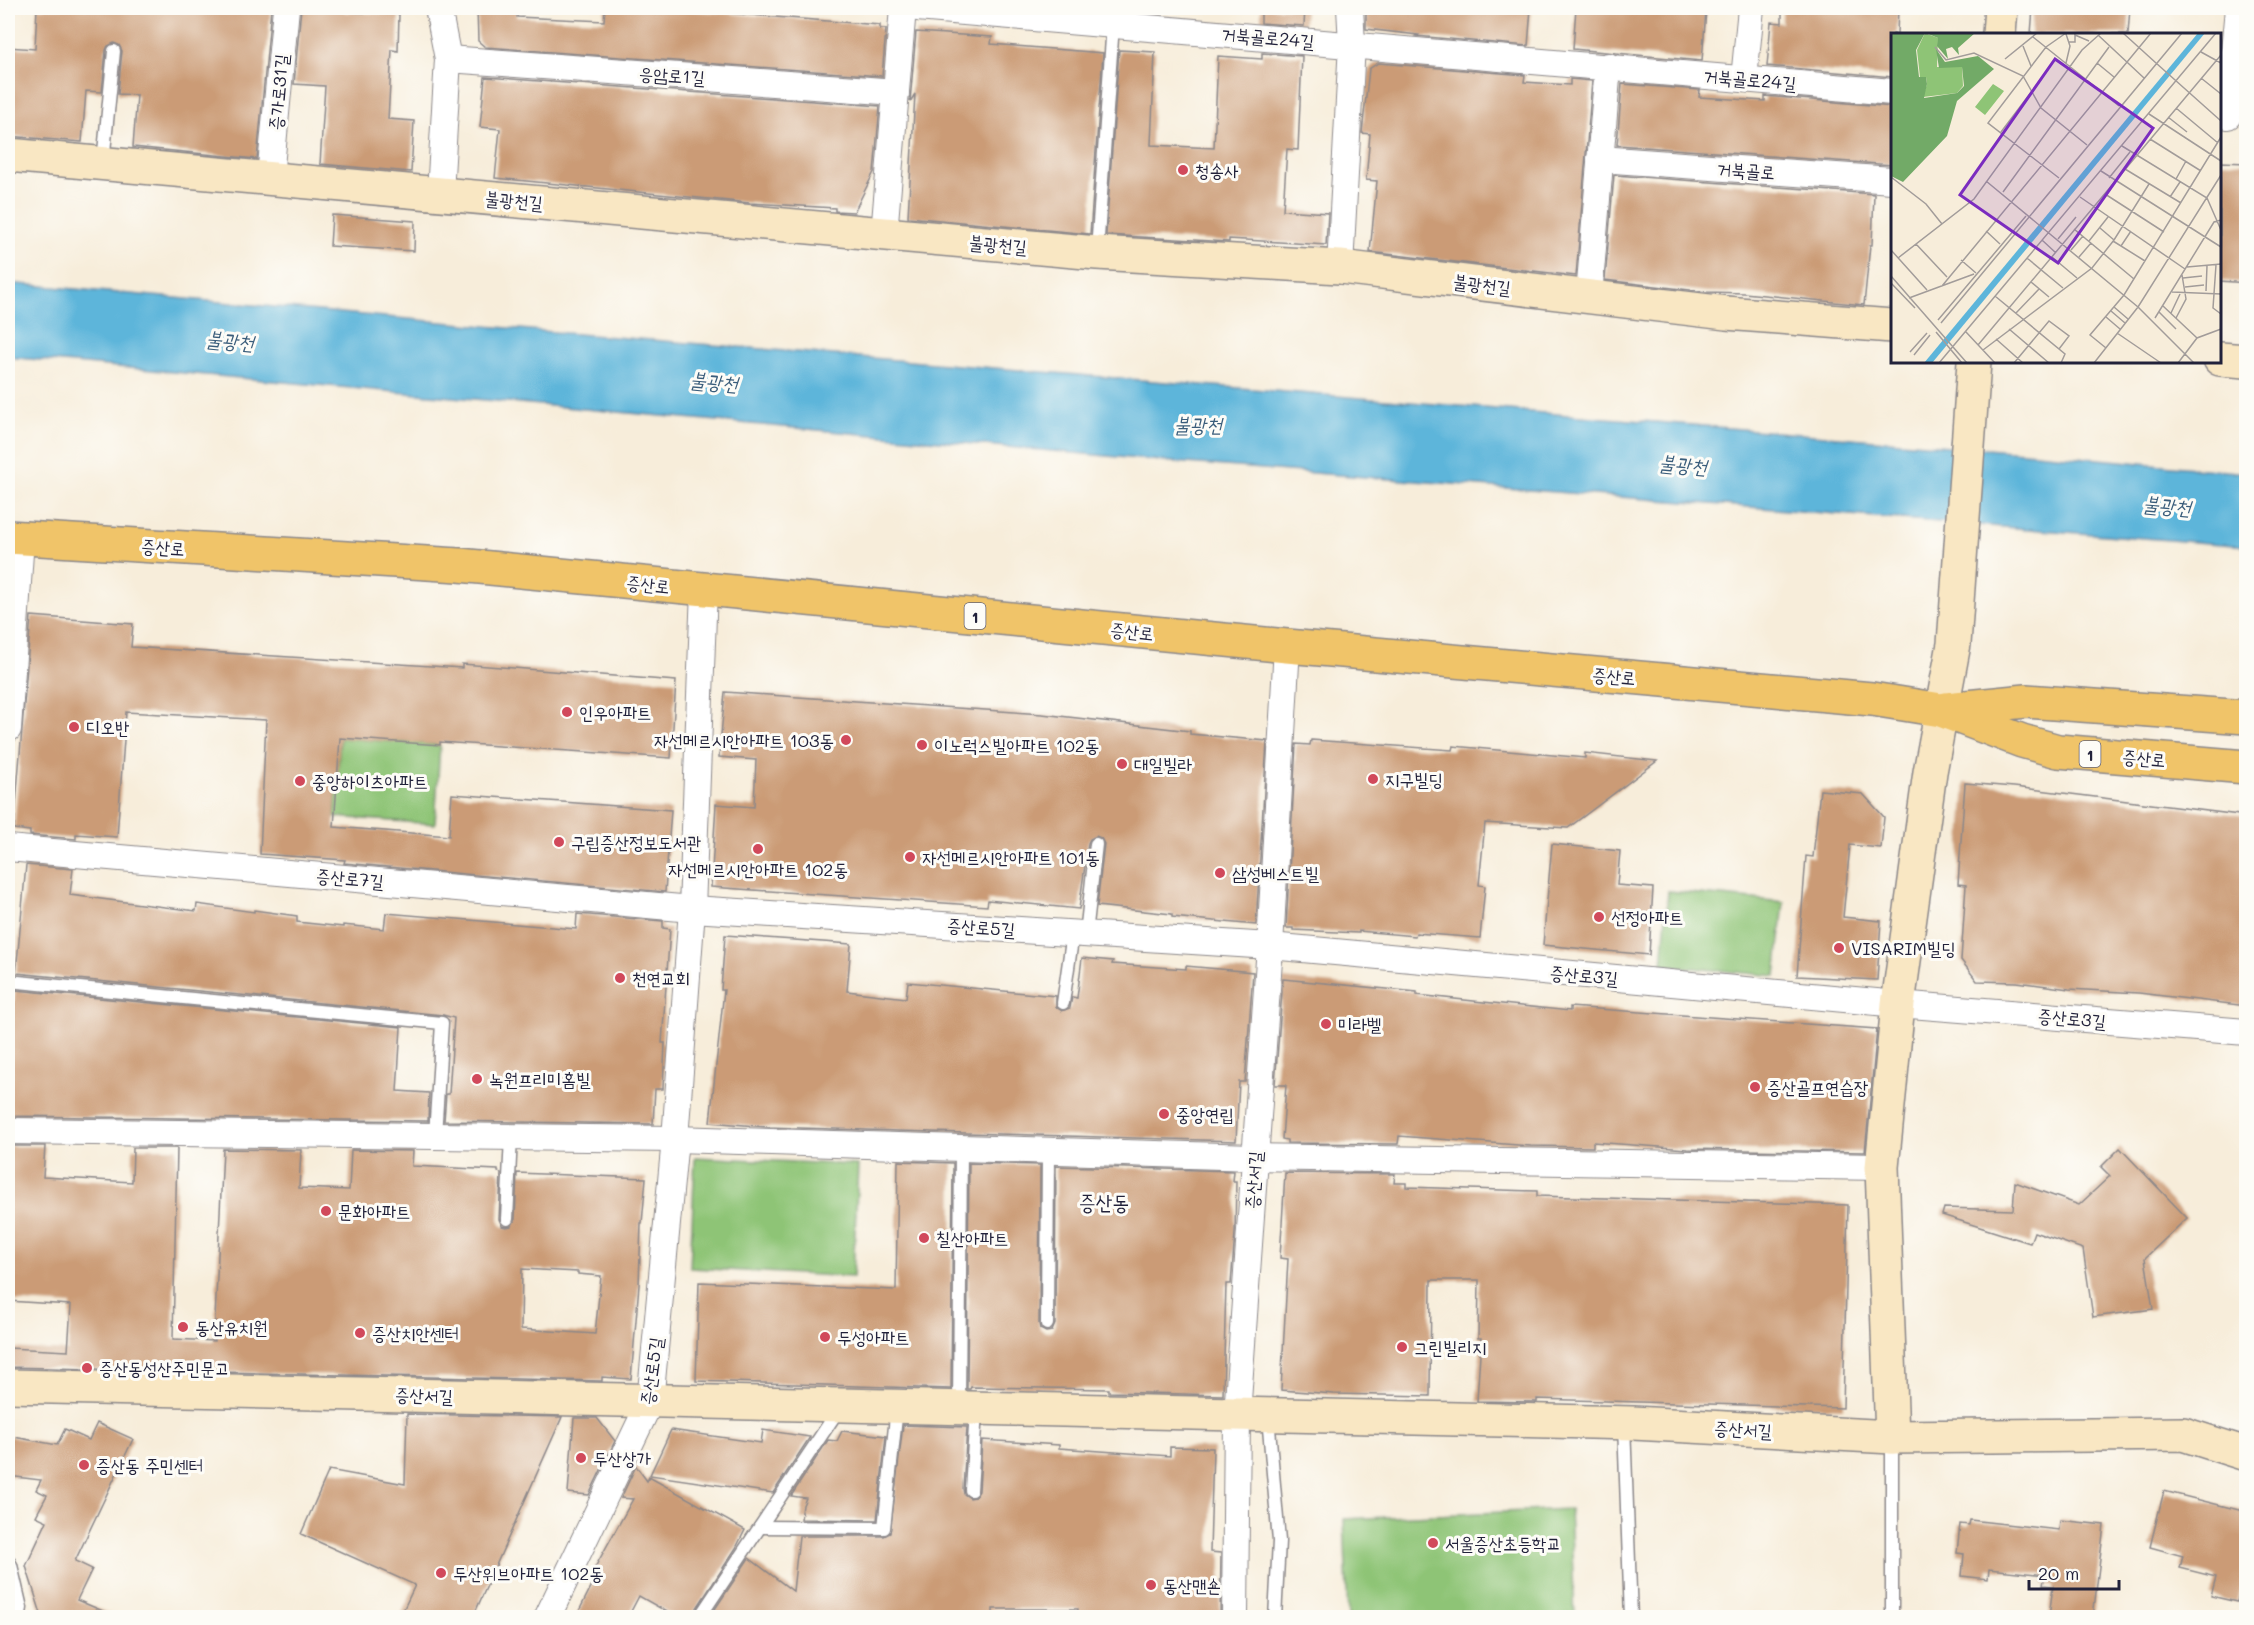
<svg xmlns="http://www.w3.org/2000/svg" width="2254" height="1625" font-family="Mali,'Poor Story',sans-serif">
<rect width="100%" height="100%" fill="#fdfcf7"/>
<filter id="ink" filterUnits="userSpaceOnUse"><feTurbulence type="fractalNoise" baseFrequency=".0167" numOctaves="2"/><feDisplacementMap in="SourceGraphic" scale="12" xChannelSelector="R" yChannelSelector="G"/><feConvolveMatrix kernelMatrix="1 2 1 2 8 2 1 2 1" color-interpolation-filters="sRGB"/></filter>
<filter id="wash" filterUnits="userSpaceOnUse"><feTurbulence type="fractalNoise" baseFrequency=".008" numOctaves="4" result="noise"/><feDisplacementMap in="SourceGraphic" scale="24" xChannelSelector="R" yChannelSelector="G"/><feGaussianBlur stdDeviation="1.35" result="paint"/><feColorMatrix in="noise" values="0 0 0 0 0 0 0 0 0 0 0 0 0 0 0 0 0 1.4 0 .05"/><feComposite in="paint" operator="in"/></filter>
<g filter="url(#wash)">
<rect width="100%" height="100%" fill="#f7edda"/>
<g fill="#8ec476" stroke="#587358" stroke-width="1.5">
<polygon points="340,738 440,745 435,824 335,817"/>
<polygon points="1668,891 1784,902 1776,976 1662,965"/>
<polygon points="695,1157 858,1165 853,1277 690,1268"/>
<polygon points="1570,1509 1575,1617 1348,1617 1344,1519"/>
</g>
<polygon fill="#5db5da" stroke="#406c8a" stroke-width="1.5" points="8,283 553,332 2035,453 2246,473 2246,546 1173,462 8,357"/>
<g id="blocks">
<g fill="#cb9b76" fill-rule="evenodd">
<polygon points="37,8 271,8 257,159 133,147 137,95 118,94 122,51 119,45 114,43 108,46 106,50 102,92 86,91 82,142 8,136 8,47 35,49"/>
<polygon points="301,8 345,8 344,12 399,14 398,51 392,50 388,119 414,121 411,172 320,164 325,86 294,84"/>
<polygon points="477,8 518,8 517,17 604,21 605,8 659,8 880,25 880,29 886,29 882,76 485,47 478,41"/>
<polygon points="1261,8 1305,8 1304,26 1261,23"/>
<polygon points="1366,8 1531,8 1528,46 1416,36 1418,35 1366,29"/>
<polygon points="1576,8 1674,8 1706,10 1702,61 1573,49"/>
<polygon points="1782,8 1898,8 1897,34 1893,34 1893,77 1767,66 1771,22 1782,23"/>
<polygon points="2033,8 2130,8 2128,34 2031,34"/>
<polygon points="916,32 992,37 991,44 1103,53 1090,234 908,217 915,94 910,102"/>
<polygon points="1119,50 1155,52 1151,145 1214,148 1218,56 1262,59 1262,53 1302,56 1298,150 1287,149 1283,210 1328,213 1326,245 1229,239 1229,242 1106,235"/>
<polygon points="1378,63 1525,75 1524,82 1570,85 1570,79 1592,81 1576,276 1370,252 1377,181 1366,180 1370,134 1362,133 1369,69"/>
<polygon points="485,77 880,106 874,172 854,212 835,211 835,208 750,203 495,178 500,129 480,127"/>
<polygon points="1622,84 1700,90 1699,97 1765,101 1765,96 1893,107 1893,165 1617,145"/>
<polygon points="2220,162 2247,163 2247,283 2220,281"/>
<polygon points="1614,175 1874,194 1872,245 1870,245 1864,305 1744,293 1707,292 1605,280"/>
<polygon points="332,215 415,221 414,251 330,246"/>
<polygon points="31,616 133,624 131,647 462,668 462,664 676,681 671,758 440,742 440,745 340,738 334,827 449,836 452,794 671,810 665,892 344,863 345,860 260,854 266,720 126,712 117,837 76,834 76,839 30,835 30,831 14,829"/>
<polygon points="725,692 1042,714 1190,731 1190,734 1267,741 1256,925 1172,917 1172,914 1097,906 1104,844 1101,838 1096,836 1090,839 1088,843 1079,909 988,900 987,906 711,887 716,804 754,807 756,760 719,757"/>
<polygon points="1311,740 1452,750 1453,746 1585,758 1585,753 1657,761 1568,828 1485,823 1479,885 1485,886 1480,938 1416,933 1415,936 1359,931 1359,933 1293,930 1293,928 1286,928 1296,744 1310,745"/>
<polygon points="1965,783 2014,787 2247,816 2247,1006 2139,993 2069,989 2017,982 1977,981 1961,960 1966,885 1958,884"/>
<polygon points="1820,790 1863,794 1884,817 1881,848 1850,845 1843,917 1881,921 1877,980 1797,976 1806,856 1813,857"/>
<polygon points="1552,844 1620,851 1617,885 1653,888 1649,955 1543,945"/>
<polygon points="26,865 73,869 70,895 196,911 197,904 254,912 254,910 297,916 297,922 343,927 343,925 384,929 386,913 576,929 577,914 663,921 663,928 670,929 662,1043 665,1043 663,1089 655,1089 653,1124 444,1121 446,1094 449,1094 454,1018 443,1015 16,973"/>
<polygon points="725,935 851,944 847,991 906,998 908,982 1056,996 1056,1007 1062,1011 1070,1008 1072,997 1077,998 1082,958 1113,961 1112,964 1186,969 1186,966 1253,972 1245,1082 1239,1082 1236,1141 767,1127 710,1122 724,990 721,990"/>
<polygon points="1283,979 1417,992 1417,995 1570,1011 1570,1007 1877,1029 1865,1152 1687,1149 1593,1142 1593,1147 1531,1146 1399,1136 1398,1144 1287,1143 1287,1140 1282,1139 1286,1085 1275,1085"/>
<polygon points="15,990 401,1027 397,1091 429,1093 428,1121 8,1116 8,1029 10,1000 14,1001"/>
<path d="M8 1146H45L43 1177 132 1182 133 1148H177L173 1339 214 1341 223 1149 301 1150 299 1188 349 1190 351 1150 413 1151 412 1166 498 1170V1172L501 1173 499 1219 502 1226 506 1227 511 1226 515 1220 517 1173 646 1178 642 1223H641L639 1285 631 1379 602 1377V1381L8 1367V1348L68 1351 71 1305 8 1301ZM522 1269 578 1272V1274L601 1276 595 1334 521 1329Z"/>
<polygon points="2120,1148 2187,1218 2145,1258 2153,1309 2093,1317 2083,1249 2034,1232 2030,1243 1942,1215 1944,1208 2013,1210 2015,1182 2079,1205 2110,1176 2101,1167"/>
<polygon points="898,1161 953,1163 951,1389 696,1381 699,1282 896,1290"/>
<polygon points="969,1163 1040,1165 1039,1324 1040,1329 1046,1332 1052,1331 1055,1324 1056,1166 1234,1171 1233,1181 1236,1181 1235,1233 1231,1284 1226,1284 1223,1395 1109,1392 1109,1389 971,1387 970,1389 967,1389"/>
<polygon points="1285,1173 1395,1174 1394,1183 1406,1183 1406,1187 1537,1191 1537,1196 1848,1205 1843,1408 1537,1399 1537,1402 1477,1401 1481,1338 1478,1338 1479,1280 1431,1280 1430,1396 1334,1394 1281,1390 1288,1259 1280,1258"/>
<polygon points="407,1414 562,1417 473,1617 400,1617 415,1585 301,1534 329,1470 405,1484"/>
<polygon points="574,1418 597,1418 615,1441 589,1495 568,1493"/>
<polygon points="97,1423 133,1439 75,1561 92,1569 77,1600 117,1617 42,1617 26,1566 47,1521 36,1516 47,1495 36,1490 41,1480 8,1476 8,1436 57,1445 65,1429 89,1440"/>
<polygon points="903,1425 967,1427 963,1489 964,1494 970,1498 975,1497 979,1491 982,1440 1059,1445 1059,1448 1170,1456 1170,1447 1213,1448 1210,1552 1221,1553 1220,1617 1078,1617 1078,1609 993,1609 993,1617 743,1617 713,1612 749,1558 793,1591 799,1536 884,1536 890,1533"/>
<polygon points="671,1430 761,1443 763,1430 810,1437 773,1493 650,1475"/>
<polygon points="842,1431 886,1436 877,1520 801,1519 803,1505 806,1498 791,1496 828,1440 837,1441"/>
<polygon points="636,1466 647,1481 649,1477 745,1530 736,1548 691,1617 676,1617 639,1596 628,1617 576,1617 598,1573 593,1571 633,1499 621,1498"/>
<polygon points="2164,1491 2247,1512 2247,1591 2240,1590 2237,1602 2211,1596 2216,1577 2180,1568 2183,1556 2150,1547"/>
<polygon points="1970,1520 2059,1530 2060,1520 2104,1525 2093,1617 2049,1617 2053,1586 2043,1585 2045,1575 1989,1569 1988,1579 1962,1576 1964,1554 1957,1553 1960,1524 1969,1525"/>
</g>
</g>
</g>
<g filter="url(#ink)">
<use href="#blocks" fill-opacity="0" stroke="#8c888a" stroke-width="1.5"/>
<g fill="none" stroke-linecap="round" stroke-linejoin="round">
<defs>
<g id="lane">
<polyline points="103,162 114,51"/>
<polyline points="1097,251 1113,24"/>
<polyline points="1086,934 1096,844"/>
<polyline points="8,981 442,1023 435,1136"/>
<polyline points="1063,1003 1073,933"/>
<polyline points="507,1219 511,1137"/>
<polyline points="1047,1324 1048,1150"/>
<polyline points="959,1408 961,1148"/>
<polyline points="1268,1417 1279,1541 1275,1618"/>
<polyline points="1624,1424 1631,1618"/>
<polyline points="1892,1439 1892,1618"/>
<polyline points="971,1490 976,1411"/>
<polyline points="760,1527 884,1528 897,1408"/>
<polyline points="8,1560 11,1565 21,1608 19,1618"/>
<polyline points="699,1618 839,1409"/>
</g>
<g id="street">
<polyline points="438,8 448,59 440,193"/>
<polyline points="917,8 1892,92"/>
<polyline points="448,59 896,92"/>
<polyline points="1744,79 1751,8"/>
<polyline points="2228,116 2238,8"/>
<polyline points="1600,159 1892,180"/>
<polyline points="270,177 286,8"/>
<polyline points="884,234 903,8"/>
<polyline points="1340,267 1352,44 1350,8"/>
<polyline points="1589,296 1608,66"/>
<polyline points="8,729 21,538"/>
<polyline points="8,848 692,909 1270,946 1898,1004 2246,1032"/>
<polyline points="8,1131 675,1139 1254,1157 1882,1167"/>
<polyline points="547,1618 650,1402 675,1139 692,909 704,589"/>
<polyline points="1235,1618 1237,1415 1270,946 1287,646"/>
</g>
<g id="secondary">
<polyline points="1999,34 2001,8"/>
<polyline points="8,155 1097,253 1340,267 1726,313 1892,326"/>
<polyline points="2220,359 2246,361"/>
<polyline points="8,1386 1633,1423 1892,1437 2183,1434 2246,1454"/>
<polyline points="1892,1437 1882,1167 1898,1004 1930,772 1954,644 1974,362"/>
</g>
<g id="primary">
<polyline points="8,537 459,565 1287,646 1872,699 1941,710 2022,741 2058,751 2246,767"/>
<polyline points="1946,709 2026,701 2246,717"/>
</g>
</defs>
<use href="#lane" stroke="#8c888a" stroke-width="15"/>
<use href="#street" stroke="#8c888a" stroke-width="28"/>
<use href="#secondary" stroke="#8c888a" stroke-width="36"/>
<use href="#primary" stroke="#8c888a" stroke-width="36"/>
<use href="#lane" stroke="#fff" stroke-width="12"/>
<use href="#street" stroke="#fff" stroke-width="26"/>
<use href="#secondary" stroke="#f9e7c3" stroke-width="33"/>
<use href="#primary" stroke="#f0c469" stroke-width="33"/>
</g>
</g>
<g fill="#d1495b" stroke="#fdfcf7" stroke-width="2">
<circle cx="1183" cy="170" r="6"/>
<circle cx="567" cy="712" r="6"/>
<circle cx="74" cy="727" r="6"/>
<circle cx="846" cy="740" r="6"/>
<circle cx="922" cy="745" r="6"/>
<circle cx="1122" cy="764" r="6"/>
<circle cx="1373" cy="779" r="6"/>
<circle cx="300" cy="781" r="6"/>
<circle cx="559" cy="842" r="6"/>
<circle cx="758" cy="849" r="6"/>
<circle cx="910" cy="857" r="6"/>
<circle cx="1220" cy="873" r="6"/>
<circle cx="1599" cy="917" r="6"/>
<circle cx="1839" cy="948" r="6"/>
<circle cx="620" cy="978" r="6"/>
<circle cx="1326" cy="1024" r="6"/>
<circle cx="477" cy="1079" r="6"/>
<circle cx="1755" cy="1087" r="6"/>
<circle cx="1164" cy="1114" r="6"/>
<circle cx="326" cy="1211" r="6"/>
<circle cx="924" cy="1238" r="6"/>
<circle cx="183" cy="1327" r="6"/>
<circle cx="360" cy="1333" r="6"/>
<circle cx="825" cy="1337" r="6"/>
<circle cx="1402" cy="1347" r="6"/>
<circle cx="87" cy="1368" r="6"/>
<circle cx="581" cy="1458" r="6"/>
<circle cx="84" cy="1465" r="6"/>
<circle cx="1433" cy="1543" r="6"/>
<circle cx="441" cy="1573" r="6"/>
<circle cx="1151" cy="1585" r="6"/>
</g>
<g text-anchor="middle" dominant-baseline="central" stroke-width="6" stroke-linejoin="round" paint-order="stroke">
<g fill="#fdfcf7" stroke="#646373" stroke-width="1.5">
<rect x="964.5" y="603" width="21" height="26" rx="4.5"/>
<rect x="2079.5" y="741" width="21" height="26" rx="4.5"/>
</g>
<g font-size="16" font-weight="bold" fill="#22223b">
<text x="975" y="616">1</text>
<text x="2090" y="754">1</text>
</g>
<g font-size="18" fill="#22223b" stroke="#fdfcf7">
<text transform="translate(1268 37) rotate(5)">거북골로24길</text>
<text transform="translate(672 75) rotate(4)">응암로1길</text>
<text transform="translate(1750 79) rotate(5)">거북골로24길</text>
<text transform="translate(278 92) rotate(-85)">증가로31길</text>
<text transform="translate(1746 170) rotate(4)">거북골로</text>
<text transform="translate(514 200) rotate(5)">불광천길</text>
<text transform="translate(998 244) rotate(5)">불광천길</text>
<text transform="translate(1482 284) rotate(7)">불광천길</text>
<text transform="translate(163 547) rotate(4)">증산로</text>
<text transform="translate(648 584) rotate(6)">증산로</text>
<text transform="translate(1132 631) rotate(6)">증산로</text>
<text transform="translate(1614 676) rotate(5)">증산로</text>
<text transform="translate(2144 758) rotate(5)">증산로</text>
<text transform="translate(350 878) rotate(5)">증산로7길</text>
<text transform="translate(981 927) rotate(4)">증산로5길</text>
<text transform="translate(1584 975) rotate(5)">증산로3길</text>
<text transform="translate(2072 1018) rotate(5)">증산로3길</text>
<text transform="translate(1253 1180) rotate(-86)">증산서길</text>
<text transform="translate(651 1371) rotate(-82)">증산로5길</text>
<text transform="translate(424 1395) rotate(2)">증산서길</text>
<text transform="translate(1743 1429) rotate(3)">증산서길</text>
</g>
<g font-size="18" fill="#22223b" stroke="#fdfcf7" text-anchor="start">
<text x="1195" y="170">청송사</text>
<text x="579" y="712">인우아파트</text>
<text x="86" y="727">디오반</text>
<text x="834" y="740" text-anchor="end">자선메르시안아파트 103동</text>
<text x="934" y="745">이노럭스빌아파트 102동</text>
<text x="1134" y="764">대일빌라</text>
<text x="1385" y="779">지구빌딩</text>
<text x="312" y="781">중앙하이츠아파트</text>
<text x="571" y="842">구립증산정보도서관</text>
<text x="922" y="857">자선메르시안아파트 101동</text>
<text x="758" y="869" text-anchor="middle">자선메르시안아파트 102동</text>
<text x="1232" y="873">삼성베스트빌</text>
<text x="1611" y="917">선정아파트</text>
<text x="1851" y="948">VISARIM빌딩</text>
<text x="632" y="978">천연교회</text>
<text x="1338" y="1024">미라벨</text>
<text x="489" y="1079">녹원프리미홈빌</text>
<text x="1767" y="1087">증산골프연습장</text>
<text x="1176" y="1114">중앙연립</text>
<text x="338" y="1211">문화아파트</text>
<text x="936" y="1238">칠산아파트</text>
<text x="195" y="1327">동산유치원</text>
<text x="372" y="1333">증산치안센터</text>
<text x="837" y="1337">두성아파트</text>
<text x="1414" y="1347">그린빌리지</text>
<text x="99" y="1368">증산동성산주민문고</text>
<text x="593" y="1458">두산상가</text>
<text x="96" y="1465">증산동 주민센터</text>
<text x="1445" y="1543">서울증산초등학교</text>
<text x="453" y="1573">두산위브아파트 102동</text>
<text x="1163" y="1585">동산맨숀</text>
</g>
<g font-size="20" font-style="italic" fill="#3a5d7b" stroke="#fdfcf7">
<text transform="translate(230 340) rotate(5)">불광천</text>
<text transform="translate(714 381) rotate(5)">불광천</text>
<text x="1198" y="424">불광천</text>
<text transform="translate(1683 464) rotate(5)">불광천</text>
<text transform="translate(2167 505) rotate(5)">불광천</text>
</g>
<g font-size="21" fill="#22223b" stroke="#fdfcf7">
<text x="1104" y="1201">증산동</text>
</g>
</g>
<g transform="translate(1891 33)">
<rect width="330" height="330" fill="#f7edda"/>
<path d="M34 0 47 5 46 34H71L72 53 66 60 32 64 36 51 35 44H29L26 17ZM102 51 113 58 94 82 84 74Z" fill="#8ec476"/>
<path d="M34 0 25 17 28 44H35L36 51 33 65 66 60 73 53 71 34 48 35 45 16 54 29 87 23 103 36 66 68 56 103 12 149 0 143V1ZM35 0H84L67 15 68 22 61 14 55 16 57 26 46 13 47 5Z" fill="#72aa67"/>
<path d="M307 0H314L46 324 41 330H33Z" fill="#5db5da"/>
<path fill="none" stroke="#a29c9a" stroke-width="1.5" d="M232 0 265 30M207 2 253 45M142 4 228 73M178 9H184V2L198 8M132 13 140 33M44 14 55 27 83 20 132 43 150 75 196 112M310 19 330 30M114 26 146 0M175 30 179 13 175 1M206 30 223 44M265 30 330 88M310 45 330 61M285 75 327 110M258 81 330 128M277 84 296 99M110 99 141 58M259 106 310 138M231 113 316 165 330 197M234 136 290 170M210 138 330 214M0 144 35 171 51 191M168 145 97 90 155 14 175 0M218 145 239 119M285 146 295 128M95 148 247 274M112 159 218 14M214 161 273 199M189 164 294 236M279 164 289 149M209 195 223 207M183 196 243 246M95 198 109 211M167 206 185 184M151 207 165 220M198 208 217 184M222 208 254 228M25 211 56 244M230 213 240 198M0 217 36 257M180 217 192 203M161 224 186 245M188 224 200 210M7 225 83 166 191 17 210 0M136 225 172 255M70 227 85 240M325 232 322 275 330 281M296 234 330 231M0 243 76 330M292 245 311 243M140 249 158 264M0 250 24 275M51 253 260 0M294 254 313 252M315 258 316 233M281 259 330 261M104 263 174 321 170 330M18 265 83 241M272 273 306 305M223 274 237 286M247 274 303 330M220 278 234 290M268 279 285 296M125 280 148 256M280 280 289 261M215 284 229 296M264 285 323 189 330 187M285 285 295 266 291 242M47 287 135 183M50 290 291 0M118 296 158 330M45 299 71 330M75 299 104 330M226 300 270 330M105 306 132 330M87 312 330 22M215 315 199 302 233 262 330 104M92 317 201 235 223 207 258 151M19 319 36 300M23 322 39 302M48 330 325 0M123 330 158 288 178 303 168 316M203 330 247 274 330 142M287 330 306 305 330 296"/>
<path fill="#7b2cbf" fill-opacity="0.15" stroke="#7b2cbf" stroke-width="3" d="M164 26 262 95 167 230 69 162Z"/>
<rect width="330" height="330" fill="none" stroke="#22223b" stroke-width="3"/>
</g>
<rect width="2254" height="1625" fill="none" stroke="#fdfcf7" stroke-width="30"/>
<path d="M2029 1580v9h90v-9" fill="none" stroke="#22223b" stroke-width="3"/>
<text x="2038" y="1580" font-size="18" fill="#22223b" stroke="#fdfcf7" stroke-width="4.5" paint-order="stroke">20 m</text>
</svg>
